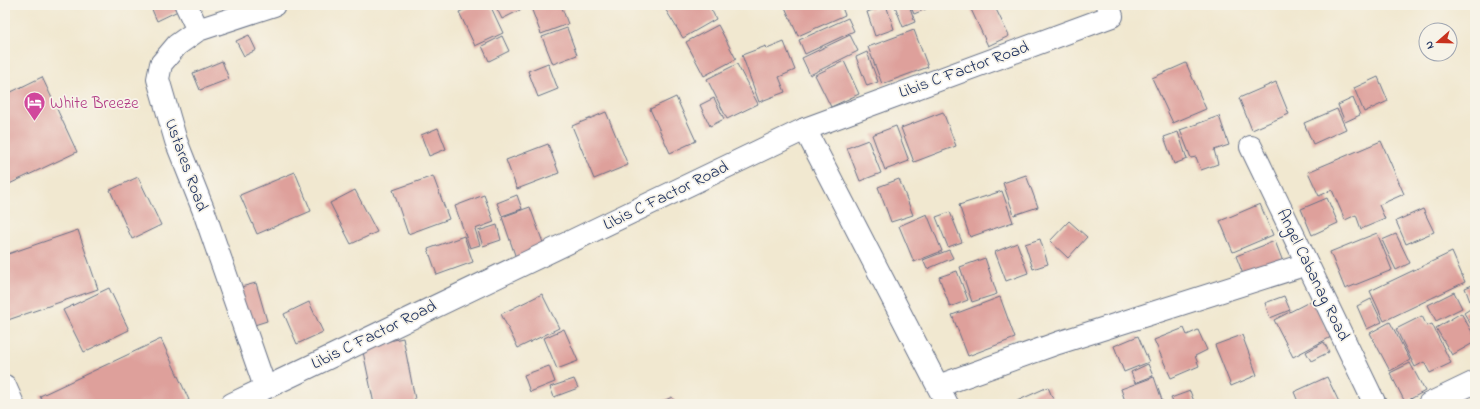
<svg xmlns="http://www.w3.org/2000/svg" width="1480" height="409" font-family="'Indie Flower',sans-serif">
<rect width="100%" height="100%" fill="#f7f3e8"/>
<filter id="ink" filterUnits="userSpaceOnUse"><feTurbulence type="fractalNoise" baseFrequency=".025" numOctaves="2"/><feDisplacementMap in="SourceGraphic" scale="8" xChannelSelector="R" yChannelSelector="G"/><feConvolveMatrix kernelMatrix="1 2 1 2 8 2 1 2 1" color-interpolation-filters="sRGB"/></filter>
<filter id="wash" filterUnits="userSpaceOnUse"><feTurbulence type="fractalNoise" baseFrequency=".012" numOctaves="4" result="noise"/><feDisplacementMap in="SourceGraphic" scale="16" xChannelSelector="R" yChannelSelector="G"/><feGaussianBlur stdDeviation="0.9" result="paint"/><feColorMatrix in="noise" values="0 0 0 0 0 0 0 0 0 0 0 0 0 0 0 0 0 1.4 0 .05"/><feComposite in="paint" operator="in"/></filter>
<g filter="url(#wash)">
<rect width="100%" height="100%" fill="#f1e8d0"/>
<g id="blocks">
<g fill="#dea09b">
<polygon points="150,5 180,5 182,9 157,21"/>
<polygon points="475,5 490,5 503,33 475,46 459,12"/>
<polygon points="495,5 561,5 568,24 541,34 530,5 502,19"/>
<polygon points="667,5 709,5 716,19 683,38 664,7"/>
<polygon points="784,5 841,5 845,15 798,36"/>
<polygon points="867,5 882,5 869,10"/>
<polygon points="886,5 894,29 875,36 867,12"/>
<polygon points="896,5 909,5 915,22 903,27 895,6"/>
<polygon points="910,5 925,5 926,9 914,14"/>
<polygon points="969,5 994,5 1009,36 988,46"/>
<polygon points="848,18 854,31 805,54 799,40"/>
<polygon points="718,25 736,59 704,76 686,42"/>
<polygon points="567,28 577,55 553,64 542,37"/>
<polygon points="914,30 928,67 882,84 868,47"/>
<polygon points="249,35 256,50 244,56 236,41"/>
<polygon points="850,35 858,51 810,75 802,58"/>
<polygon points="502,36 509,51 489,61 482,46"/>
<polygon points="784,42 795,70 779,77 785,92 759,102 742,55 766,46 767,49"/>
<polygon points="867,52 878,82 867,86 856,57"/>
<polygon points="222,61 229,79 200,90 193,73"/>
<polygon points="844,61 859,94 831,107 815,75"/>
<polygon points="548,63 558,89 538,97 528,71"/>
<polygon points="1186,63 1206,109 1173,123 1152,78"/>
<polygon points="737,64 758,104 727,119 707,79"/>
<polygon points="42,77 77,152 5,186 5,95"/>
<polygon points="1378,77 1388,101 1364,112 1354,88"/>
<polygon points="1276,82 1289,114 1252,130 1239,98"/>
<polygon points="676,97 696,141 670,153 650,109"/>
<polygon points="714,98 724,119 710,126 700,105"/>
<polygon points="1353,98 1360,115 1345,122 1338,105"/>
<polygon points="1337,109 1346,129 1313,144 1304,123"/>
<polygon points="606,112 628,165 594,179 572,126"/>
<polygon points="943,112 956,146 914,162 901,128"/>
<polygon points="1219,116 1229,145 1214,150 1218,164 1201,170 1196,157 1191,158 1180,130"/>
<polygon points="896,126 909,161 885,170 872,135"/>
<polygon points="438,128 446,149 429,156 421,135"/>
<polygon points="1178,132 1187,159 1174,164 1164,137"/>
<polygon points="868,140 881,173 860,181 847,148"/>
<polygon points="1381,141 1404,194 1379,205 1385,219 1361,229 1356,215 1345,220 1332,190 1319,196 1308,172"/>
<polygon points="548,144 559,173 517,189 506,160"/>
<polygon points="295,172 311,211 257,234 240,195"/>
<polygon points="1026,175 1038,207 1014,215 1003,183"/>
<polygon points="433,176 449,219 408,234 393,190"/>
<polygon points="138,177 161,225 132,239 110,190"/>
<polygon points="899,179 913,215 891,222 878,187"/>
<polygon points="355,190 377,232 351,244 330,203"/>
<polygon points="1002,191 1013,222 970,237 959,205"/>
<polygon points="484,195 494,222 475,229 480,245 470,248 455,206"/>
<polygon points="517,195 522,209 502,216 497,203"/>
<polygon points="1327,198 1338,223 1312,235 1301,209"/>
<polygon points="1260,204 1273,235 1233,252 1220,221"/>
<polygon points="530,207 546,251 517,261 502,217"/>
<polygon points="1423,209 1434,232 1406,244 1396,221"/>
<polygon points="950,212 962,242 948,247 936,217"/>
<polygon points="927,214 942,251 914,262 899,226"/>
<polygon points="1069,221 1087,237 1068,258 1050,241"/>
<polygon points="497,225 501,240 483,246 478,231"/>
<polygon points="78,230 98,289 5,321 5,255"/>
<polygon points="1377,233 1392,270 1345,289 1330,252"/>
<polygon points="1396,234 1410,263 1396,270 1382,240"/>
<polygon points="464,236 473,262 437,275 428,249"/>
<polygon points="1040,239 1048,264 1033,269 1025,244"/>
<polygon points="1275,241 1285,267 1246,282 1236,256"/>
<polygon points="1017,243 1028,273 1006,281 995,252"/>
<polygon points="949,250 953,258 927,269 923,260"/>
<polygon points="1452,252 1465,282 1384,321 1370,291"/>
<polygon points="985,258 997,294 972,302 960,267"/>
<polygon points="957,271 968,300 950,307 939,277"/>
<polygon points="256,283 267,321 248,327 237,288"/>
<polygon points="1475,284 1475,302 1471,304 1465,288"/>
<polygon points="109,288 129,330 84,352 63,310"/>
<polygon points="1454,292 1462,308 1436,321 1428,305"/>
<polygon points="542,294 559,328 518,348 501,314"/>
<polygon points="1284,296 1290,310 1270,318 1265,303"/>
<polygon points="1000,297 1015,338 968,356 952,315"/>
<polygon points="1371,299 1382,322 1367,329 1357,306"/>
<polygon points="1313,300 1331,337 1293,357 1274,320"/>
<polygon points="309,302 323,332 297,344 284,314"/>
<polygon points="1475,306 1475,331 1464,313"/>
<polygon points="1461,313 1475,337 1475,342 1452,355 1436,328"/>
<polygon points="1422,316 1427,326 1432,324 1451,363 1430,373 1424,362 1415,367 1396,329"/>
<polygon points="1390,322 1410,360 1390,371 1370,333"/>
<polygon points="1184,328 1187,335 1198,330 1207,350 1195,356 1199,366 1171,378 1154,340"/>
<polygon points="564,329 578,361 557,369 544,338"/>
<polygon points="1242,335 1257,375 1231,386 1215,345"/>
<polygon points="1138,336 1149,362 1124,372 1114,346"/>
<polygon points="403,338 416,404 374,404 362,347"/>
<polygon points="161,339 189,400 181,404 44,404 40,396"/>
<polygon points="1324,342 1329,352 1311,361 1306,352"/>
<polygon points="1410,363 1425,391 1405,402 1390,373"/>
<polygon points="1148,364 1153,376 1135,383 1131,372"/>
<polygon points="549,366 555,382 530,392 524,375"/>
<polygon points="1154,377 1163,403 1126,404 1121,389"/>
<polygon points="1327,377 1340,404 1299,404 1294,392"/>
<polygon points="574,379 578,388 554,397 550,387"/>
<polygon points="1048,387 1055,404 1019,404 1017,401"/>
<polygon points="1190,391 1195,404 1174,404 1171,398"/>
<polygon points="672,397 676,404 657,404"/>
</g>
</g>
</g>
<g filter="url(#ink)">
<use href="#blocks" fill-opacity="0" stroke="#667086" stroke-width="1"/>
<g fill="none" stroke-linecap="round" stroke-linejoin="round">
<defs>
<g id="minor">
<polyline points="186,5 198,30"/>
<polyline points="805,129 947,404"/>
<polyline points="1251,147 1375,404"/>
<polyline points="5,386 13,404"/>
<polyline points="938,386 1058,343 1307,264"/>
<polyline points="265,387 203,209 176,141 158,79 161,64 177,45 198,30 274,5"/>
<polyline points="232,404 805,129 1112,16 1108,5"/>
<polyline points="1429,404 1475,382"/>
</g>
</defs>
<use href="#minor" stroke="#667086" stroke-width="24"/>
<use href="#minor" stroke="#fff" stroke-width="22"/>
</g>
</g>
<defs>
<symbol id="hotel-pin" viewBox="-11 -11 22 30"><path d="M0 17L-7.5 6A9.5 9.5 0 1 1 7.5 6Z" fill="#d1479c" stroke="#f7f3e8"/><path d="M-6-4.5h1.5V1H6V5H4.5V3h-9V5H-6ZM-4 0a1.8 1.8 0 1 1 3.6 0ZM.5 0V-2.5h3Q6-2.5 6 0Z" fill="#fff"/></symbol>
</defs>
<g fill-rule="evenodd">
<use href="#hotel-pin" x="22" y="90" width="25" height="34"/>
</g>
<g text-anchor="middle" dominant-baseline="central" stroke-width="3.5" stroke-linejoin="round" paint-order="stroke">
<g font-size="17" fill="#1b2f5e" stroke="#f7f3e8">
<text transform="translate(964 70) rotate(-20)">Libis C Factor Road</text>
<text transform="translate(186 165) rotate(70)">Ustares Road</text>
<text transform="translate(666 196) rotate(-26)">Libis C Factor Road</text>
<text transform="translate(1313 275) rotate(64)">Angel Cabanag Road</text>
<text transform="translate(374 335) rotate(-26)">Libis C Factor Road</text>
</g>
<g font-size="17" fill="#b23c85" stroke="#f7f3e8" text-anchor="start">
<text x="50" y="103">White Breeze</text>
</g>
</g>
<rect width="1480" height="409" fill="none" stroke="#f7f3e8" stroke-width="20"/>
<g transform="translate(1438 42) rotate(250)"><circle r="19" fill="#f7f3e8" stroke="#9fa5b1"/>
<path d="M0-3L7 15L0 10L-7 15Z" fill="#c8321e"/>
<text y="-6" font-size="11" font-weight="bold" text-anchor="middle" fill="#1b2f5e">N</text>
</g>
</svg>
